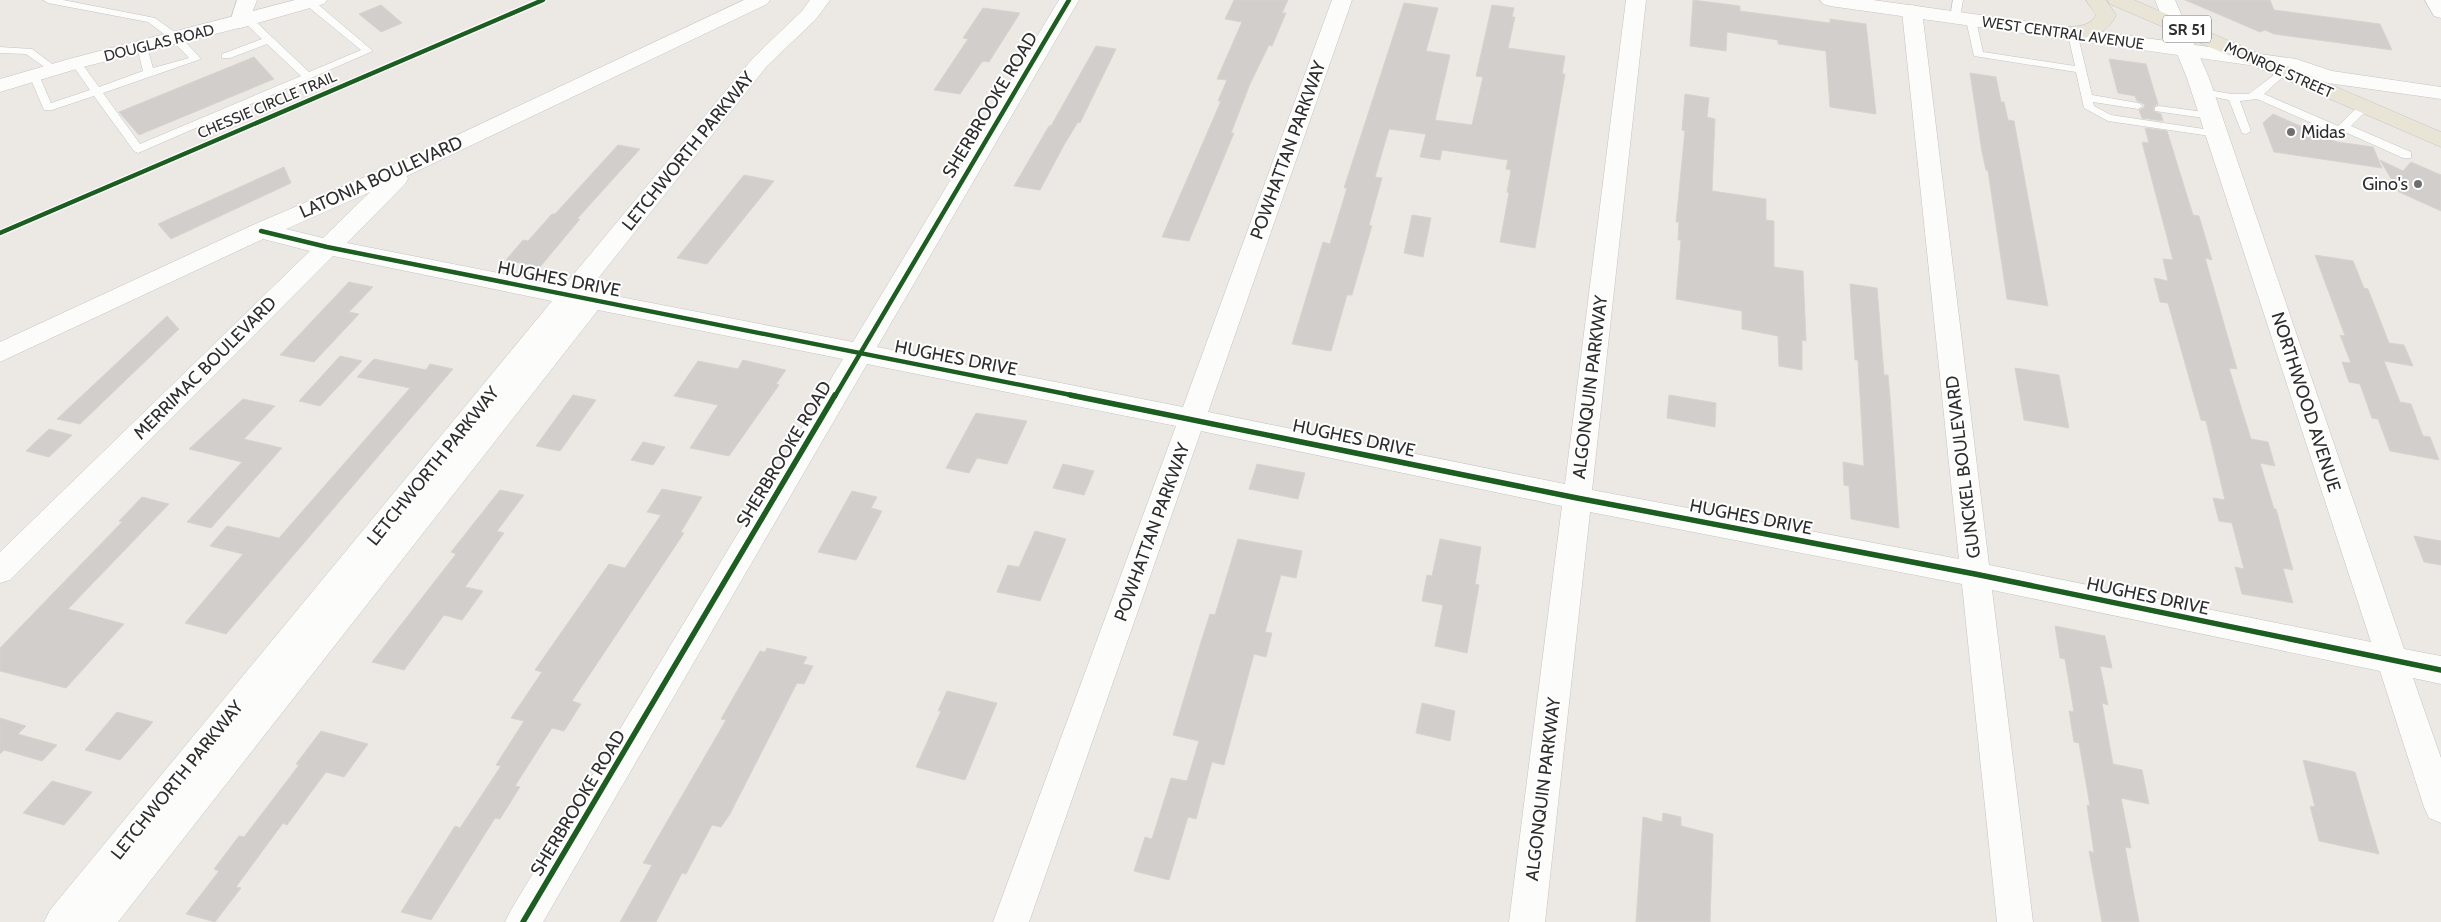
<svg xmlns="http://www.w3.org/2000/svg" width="2441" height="922" font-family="Cabin,sans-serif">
<rect width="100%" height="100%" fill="#ece8e4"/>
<g fill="#d1cecb" stroke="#d7d4d0">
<polygon points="1234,0 1288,0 1282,13 1286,13 1272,46 1269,45 1250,84 1231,133 1234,133 1189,241 1162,237 1221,101 1218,101 1227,80 1217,79 1242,22 1225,19"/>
<polygon points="1693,0 1740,6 1740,11 1830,23 1830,19 1866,24 1876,114 1830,107 1826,51 1778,44 1778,40 1727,32 1726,51 1690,46"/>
<polygon points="2185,0 2270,0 2274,10 2380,24 2392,50 2274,34 2265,30 2260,32"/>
<polygon points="1404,3 1438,8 1426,51 1450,55 1435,120 1472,125 1483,77 1476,76 1492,5 1514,8 1512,17 1515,17 1508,48 1565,56 1562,74 1565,74 1535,248 1500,242 1509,193 1507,192 1511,170 1506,169 1508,160 1442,150 1440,160 1420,157 1426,134 1389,129 1375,177 1382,178 1369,225 1372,226 1352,295 1347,295 1331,351 1292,344 1323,242 1330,244 1347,188 1344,188"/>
<polygon points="381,5 402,23 381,32 359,14"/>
<polygon points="983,8 1020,13 989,62 984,61 981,63 960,94 934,90 968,39 963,38"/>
<polygon points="1096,46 1116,49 1080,123 1078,122 1064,145 1040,190 1014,186 1049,126 1051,126"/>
<polygon points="254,57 274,79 139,135 119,112"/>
<polygon points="2109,59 2146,64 2158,104 2154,106 2153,111 2161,114 2163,121 2142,118 2139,110 2145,107 2144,104 2137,101 2135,96 2118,93"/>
<polygon points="1970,73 1996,77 2001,102 2004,102 2008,120 2014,121 2048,306 2007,299 1988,171 1986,170 1982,152"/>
<polygon points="1685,94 1709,98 1707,117 1715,119 1712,191 1766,199 1766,220 1774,221 1774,267 1803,271 1806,341 1802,340 1802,370 1779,366 1778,336 1742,329 1742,311 1676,299 1681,240 1678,240 1679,222 1676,222 1685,131 1682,130"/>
<polygon points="2273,114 2337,142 2373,147 2382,168 2274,152 2263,123"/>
<polygon points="2145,128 2167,131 2193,215 2199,216 2212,260 2205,258 2237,369 2229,368 2251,439 2268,442 2275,466 2260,463 2274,509 2276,509 2293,570 2283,568 2293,603 2242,594 2235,567 2244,569 2232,523 2219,521 2213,498 2225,500 2206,421 2201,420 2168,303 2160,302 2154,278 2168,281 2163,259 2173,260 2142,142 2149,143"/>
<polygon points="618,145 640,149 577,219 580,219 540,267 506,260 523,240 528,241 552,214 555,214"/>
<polygon points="2380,160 2403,171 2411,162 2441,175 2441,211 2399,192"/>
<polygon points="284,167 291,183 171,239 158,224"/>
<polygon points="744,175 774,181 707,264 677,258"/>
<polygon points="1412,215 1431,218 1423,257 1404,253"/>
<polygon points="2315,255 2353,261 2364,288 2368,289 2389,343 2404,345 2413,366 2384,361 2400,402 2411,404 2423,436 2430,437 2439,460 2390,451 2378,419 2372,418 2360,384 2349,382 2342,362 2351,363 2340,335 2345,336"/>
<polygon points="349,282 373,287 349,312 359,314 314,362 280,355"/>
<polygon points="1850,284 1877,288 1884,375 1888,375 1890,397 1899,528 1851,519 1849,486 1844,485 1843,462 1864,466 1858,360 1855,360"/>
<polygon points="167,316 179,329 80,424 57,419"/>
<polygon points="340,356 362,361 320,406 299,401"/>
<polygon points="374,359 426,370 430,364 453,369 226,634 185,623 243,554 210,546 227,526 279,538 410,388 357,377"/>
<polygon points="743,360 786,370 776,384 779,385 729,456 690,448 718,405 674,396 698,361 738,369"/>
<polygon points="2015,368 2059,375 2069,428 2024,420"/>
<polygon points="573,395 596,400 560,451 536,446"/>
<polygon points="1669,395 1716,403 1715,427 1667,418"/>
<polygon points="243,399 275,406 244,439 282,448 211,528 187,522 242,462 189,449"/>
<polygon points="976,413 1027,421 1007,464 977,458 969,473 946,468"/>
<polygon points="49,429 72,435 49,457 26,451"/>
<polygon points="643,442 665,447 653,465 631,460"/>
<polygon points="1063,464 1094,471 1084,495 1053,488"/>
<polygon points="1257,464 1305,473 1298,499 1249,489"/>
<polygon points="662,489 702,497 681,532 684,533 572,701 581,704 564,731 552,728 515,786 520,787 500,819 495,818 431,920 401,912 455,826 460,828 501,766 496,765 524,721 511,718 542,672 535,670 609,564 625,568 661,515 647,512"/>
<polygon points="500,490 524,495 497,531 504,533 465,587 483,591 462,620 444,615 404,670 372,662 456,554 451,552"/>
<polygon points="852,491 877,497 871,508 882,511 856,560 818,552"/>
<polygon points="142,497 169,504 68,609 124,624 66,688 0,671 0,648 122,522 119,521"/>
<polygon points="1035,531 1066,539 1040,601 997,592 1008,565 1019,567"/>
<polygon points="2414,536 2441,541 2441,565 2424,562"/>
<polygon points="1238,539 1302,551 1296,578 1281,575 1265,632 1272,633 1266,657 1254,654 1224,765 1212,762 1196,819 1188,817 1169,880 1134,871 1145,837 1152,839 1171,778 1187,781 1199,741 1173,735 1201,642 1210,614 1215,615"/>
<polygon points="1440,539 1481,547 1475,584 1479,585 1467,653 1435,646 1443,605 1422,601 1427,575 1432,576"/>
<polygon points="2055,626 2105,636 2112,668 2100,666 2108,705 2102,703 2113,764 2142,770 2149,804 2121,798 2131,848 2125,847 2139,922 2102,922 2089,851 2094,853 2087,805 2090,806 2079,743 2074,742 2069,711 2074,712 2065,659 2060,658"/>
<polygon points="767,648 807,657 803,664 813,666 804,684 797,683 730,814 721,827 712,825 686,874 682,873 656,922 620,922 652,865 643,863 726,720 721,719 760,651 765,652"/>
<polygon points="947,691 997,703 965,780 916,767 941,711 938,711"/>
<polygon points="1422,703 1455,711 1450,741 1416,733"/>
<polygon points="117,712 153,722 120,760 85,750"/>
<polygon points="0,718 26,726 18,734 57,745 42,761 4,750 0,754"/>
<polygon points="321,731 368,744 344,777 326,772 287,825 283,823 236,887 241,888 215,922 186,914 219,871 214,869 239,836 244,837 299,765 296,764"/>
<polygon points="2303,760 2355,772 2379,854 2319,841 2310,806 2315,807"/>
<polygon points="52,781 92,792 64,825 23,813"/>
<polygon points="1663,813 1681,817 1681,826 1713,834 1710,922 1636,922 1643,817 1662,822"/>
</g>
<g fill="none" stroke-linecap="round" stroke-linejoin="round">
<defs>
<g id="lane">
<polygon points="43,0 63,0 155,18 180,36 201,59 103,93 140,144 301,76 267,44 230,58 222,58 222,54 262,39 244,22 244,18 252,18 309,72 361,50 306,5 306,1 314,1 373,51 138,153 134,151 94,96 52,110 44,110 29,75 30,73 38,73 51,103 90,90 71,63 72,61 80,61 99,87 143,71 137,47 138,45 142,44 147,47 153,68 189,58 172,40 148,22 48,3"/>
<polygon points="1953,0 1963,0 1960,18 1955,21 1950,18"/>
<polygon points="1971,17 1976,20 1983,52 2075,66 2068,34 2073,31 2077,32 2092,95 2138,103 2143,106 2138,109 2093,102 2094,106 2111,115 2217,131 2223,134 2217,137 2108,121 2084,108 2076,72 1974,56 1966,20"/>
<polygon points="0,47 32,49 59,69 58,71 50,71 26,54 0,53"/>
<polygon points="2283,68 2287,69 2287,73 2264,94 2338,126 2360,105 2368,105 2368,109 2351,126 2411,152 2411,158 2403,158 2345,132 2339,134 2335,133 2257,99 2240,101 2251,131 2246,134 2242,133 2229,100 2199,94 2198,92 2203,89 2231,94 2249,94"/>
<polygon points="2159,106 2211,113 2216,116 2211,119 2155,111 2155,107"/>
</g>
<g id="street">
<polygon points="237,0 257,0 247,26 240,28 233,26 230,22"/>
<path d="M744 0H770L767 4 407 176 408 179 405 184 347 243 564 286 753 58 802 11 810 0H830L816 19 767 66 596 281 602 279 611 282 614 288 610 295 853 342 1059 0H1079L877 347 1183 407 1332 0H1352L1208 412 1565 484 1626 0H1646L1592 490 1959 559 1902 11 1905 7 1912 5 1919 7 1922 11 1989 565 2371 642 2187 78 2155 0H2175L2209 78 2404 649 2441 656V684L2413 678 2441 758V823L2429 818 2424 807 2380 671 1992 590 2033 922H1997L1962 584 1590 512 1545 922H1509L1562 506 1201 431 1029 922H993L1176 426 867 364 543 922H505L511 910 843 359 598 310 118 922H44L50 910 552 301 333 256 10 580 0 583V552L310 251 263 239 0 362V342L253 225 402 161ZM370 192 323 238 286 229Z"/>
<polygon points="2425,0 2441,0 2441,18 2434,16"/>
</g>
<g id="secondary">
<polygon points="295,0 327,0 324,4 247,26 83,67 0,92 0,79 69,59"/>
<polygon points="1820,0 1873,0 2296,59 2332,71 2441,87 2441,99 2328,83 2292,71 1830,6 1823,4"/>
</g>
<g id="primary">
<path d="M2086 0H2106L2116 15C2104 43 2065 42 2039 35L2036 31 2039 27C2055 23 2087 34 2096 15Z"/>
<polygon points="2107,0 2134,0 2441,132 2441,147 2110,4"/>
</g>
</defs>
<use href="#lane" stroke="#c5c4c5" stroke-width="1"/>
<use href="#street" stroke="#c5c4c5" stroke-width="1"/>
<use href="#secondary" stroke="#c5c4c5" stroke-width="1"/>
<use href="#primary" stroke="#c6c5c4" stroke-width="1"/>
<use href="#lane" fill="#fcfcfb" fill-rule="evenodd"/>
<use href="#street" fill="#fcfcfb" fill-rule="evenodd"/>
<use href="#secondary" fill="#fcfcfb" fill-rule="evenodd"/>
<use href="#primary" fill="#e8e4d6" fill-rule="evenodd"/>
<defs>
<g id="cycleway-far1">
<polyline points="261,231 327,247 1076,396"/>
<polyline points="0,233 543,0"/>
<polyline points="835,396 1069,0"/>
</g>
<g id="cycleway">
<polyline points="1070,395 1577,498 1975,574 2441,670"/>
<polyline points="523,922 835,395"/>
</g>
</defs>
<use href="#cycleway-far1" stroke="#fff" stroke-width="7"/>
<use href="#cycleway" stroke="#fff" stroke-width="9"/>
<use href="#cycleway-far1" stroke="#1b5e20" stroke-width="4.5"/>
<use href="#cycleway" stroke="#1b5e20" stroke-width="5.5"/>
</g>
<g fill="#706f6e" stroke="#fff" stroke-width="2">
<circle cx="2291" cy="132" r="5"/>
<circle cx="2418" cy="184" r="5"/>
</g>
<g text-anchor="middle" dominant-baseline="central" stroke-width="4" stroke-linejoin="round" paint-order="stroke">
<g font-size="15" fill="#2e2e2e" stroke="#fff">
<text transform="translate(2063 33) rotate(8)">WEST CENTRAL AVENUE</text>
<text transform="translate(159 43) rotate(-14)">DOUGLAS ROAD</text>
<text transform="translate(2279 70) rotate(24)">MONROE STREET</text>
<text transform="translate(267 105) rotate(-23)">CHESSIE CIRCLE TRAIL</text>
</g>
<rect fill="#fff" stroke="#6d6d6d" stroke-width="1" x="2163" y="15.5" width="48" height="27" rx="4"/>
<g font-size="16" font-weight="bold" fill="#2e2e2e">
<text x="2187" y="29">SR 51</text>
</g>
<g font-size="18" fill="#2e2e2e" stroke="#fff">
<text transform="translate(990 105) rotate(-59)">SHERBROOKE ROAD</text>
<text transform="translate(1288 150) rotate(-70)">POWHATTAN PARKWAY</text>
<text transform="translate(688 151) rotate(-51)">LETCHWORTH PARKWAY</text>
<text transform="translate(381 177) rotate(-24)">LATONIA BOULEVARD</text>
<text transform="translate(559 279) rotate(11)">HUGHES DRIVE</text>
<text transform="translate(956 358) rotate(11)">HUGHES DRIVE</text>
<text transform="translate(205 368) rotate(-45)">MERRIMAC BOULEVARD</text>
<text transform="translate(1590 387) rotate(-83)">ALGONQUIN PARKWAY</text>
<text transform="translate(2306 402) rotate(72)">NORTHWOOD AVENUE</text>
<text transform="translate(1354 438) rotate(12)">HUGHES DRIVE</text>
<text transform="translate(784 454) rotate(-59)">SHERBROOKE ROAD</text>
<text transform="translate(433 466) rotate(-51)">LETCHWORTH PARKWAY</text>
<text transform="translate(1963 467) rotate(-97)">GUNCKEL BOULEVARD</text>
<text transform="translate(1751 517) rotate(11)">HUGHES DRIVE</text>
<text transform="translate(1152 532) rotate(-70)">POWHATTAN PARKWAY</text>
<text transform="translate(2148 596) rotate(12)">HUGHES DRIVE</text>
<text transform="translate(177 780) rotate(-51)">LETCHWORTH PARKWAY</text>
<text transform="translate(1543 789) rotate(-83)">ALGONQUIN PARKWAY</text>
<text transform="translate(578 803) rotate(-59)">SHERBROOKE ROAD</text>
</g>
<g font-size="18" fill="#2e2e2e" stroke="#fff" text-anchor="start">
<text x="2301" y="132">Midas</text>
<text x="2408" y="184" text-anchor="end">Gino's</text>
</g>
</g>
</svg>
